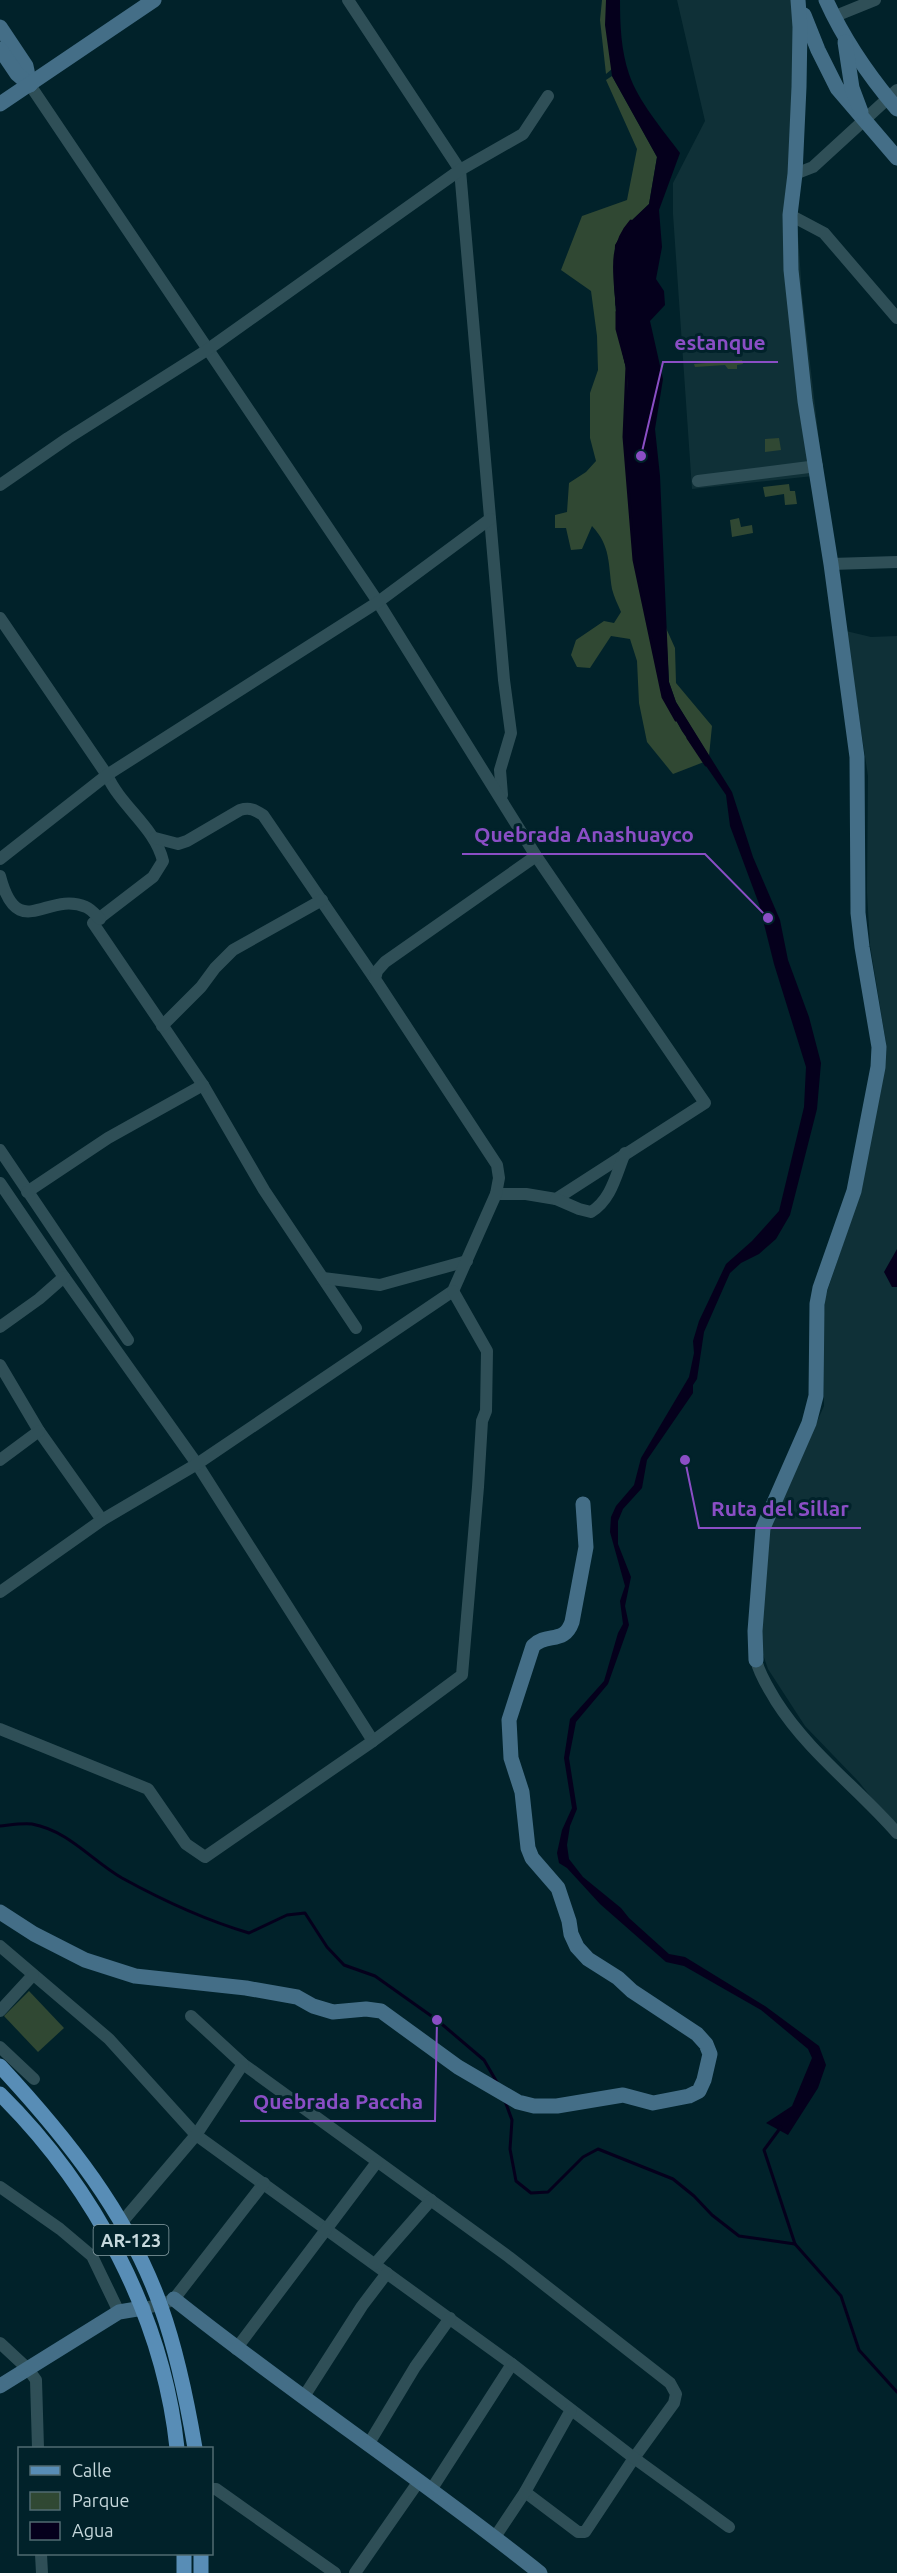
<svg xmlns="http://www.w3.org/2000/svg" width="897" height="2573" font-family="Ubuntu,sans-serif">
<rect width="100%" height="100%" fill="#01222a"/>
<g fill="#0f3037">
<polygon points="677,0 805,0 796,204 802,294 823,475 692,489 673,214 673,183 705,121"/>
<polygon points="846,631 871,637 897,636 897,1830 859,1782 805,1726 768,1669 759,1643 766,1544 771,1525 824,1406 823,1327 825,1298 862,1187 886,1043 870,945 867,892 868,776"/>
</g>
<g fill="#304833">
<polygon points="602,0 614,0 619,63 606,74 600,20"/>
<path d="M612 76 657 157 649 204 629 223 615 246 614 281 617 329 628 377 624 437 634 559 663 697 682 731 704 762 673 774 647 742 639 703 637 661 630 639 611 636 590 668 577 667 571 655 576 640 604 621 614 623 621 612C618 605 614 597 612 589 608 564 611 546 592 526L582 549 571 550 566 528H555V515L567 512 569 483 586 472 596 461 590 438V393L598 370 597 336 591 291 561 270 582 216 627 200 637 149 606 80Z"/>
<polygon points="742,360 743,364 737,365 737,369 728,369 725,365 695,367 694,364"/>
<polygon points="779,438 781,450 765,452 765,439"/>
<polygon points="789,484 790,491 795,491 797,504 785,505 784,494 765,497 763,487"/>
<polygon points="739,518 741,527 752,525 753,533 732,537 730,520"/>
<polygon points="666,628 675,648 676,683 712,726 709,756 676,702 669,682"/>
<polygon points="29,1991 64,2028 38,2052 4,2016"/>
</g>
<g fill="#05001c">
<path d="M606 0H620C620 25 621 50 629 74 638 101 663 130 680 153L659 210 662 247 656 279 664 291 665 305 650 321 663 379 655 429 660 476 669 682 676 702 732 792 753 857 780 920 788 960 809 1017 821 1063 817 1109 790 1215 776 1239 759 1254 741 1263 730 1273 704 1332 697 1379 693 1385V1393L647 1460 642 1488 623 1509 618 1521V1544L631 1577 625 1606 629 1625 608 1684 576 1722 569 1758 577 1809 570 1826 567 1845 569 1859 583 1877 621 1908 629 1918 669 1954 685 1957 765 2006 819 2046 826 2065 818 2088 788 2135 766 2123 792 2106 812 2058 808 2049 761 2010 684 1966 666 1962 600 1904 567 1868 559 1863 557 1853 562 1830 572 1808 564 1758 570 1719 604 1681 618 1633 623 1624 620 1601 625 1586 610 1532 611 1517 616 1506 634 1485 641 1458 689 1377 694 1353 693 1341 699 1321 726 1264 752 1241 779 1211 804 1107 806 1067 774 964 759 904 730 826 726 795 682 731 663 697 634 560 624 437 628 377 617 329 614 281 615 245 629 223 649 204 657 157 612 76 605 25Z"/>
<polygon points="897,1249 897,1287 892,1287 884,1272"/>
</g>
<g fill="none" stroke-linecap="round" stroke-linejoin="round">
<g stroke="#05001c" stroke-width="3">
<path d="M617 305C615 274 608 247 631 221"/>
<polyline points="617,312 617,329 627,366 624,437 634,560 663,697 676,720"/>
<polyline points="688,738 706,765"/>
<path d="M0 1826C10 1825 22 1823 32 1824 69 1831 91 1860 122 1878 162 1900 205 1920 249 1933L287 1915 305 1913 327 1947 344 1965 375 1976 437 2020 484 2060 498 2084"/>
<polyline points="505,2101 512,2120 510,2149 516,2181 531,2193 548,2192 583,2157 598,2149 673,2179 694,2196 712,2215 739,2236 795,2244"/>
<polyline points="781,2127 764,2150 795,2244 841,2296 859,2350 897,2392"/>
</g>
<g stroke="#2f4f57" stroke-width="12">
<polyline points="348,0 460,170 504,680 511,733 500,770 502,795"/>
<polyline points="833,17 875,0"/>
<polyline points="30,85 378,602 536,856 705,1103 556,1199 526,1194 496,1194"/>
<polyline points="795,174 813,167 897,90"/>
<polyline points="790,215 824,233 897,318"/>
<polyline points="698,481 817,466"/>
<polyline points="0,485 68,438 207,350 460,170 523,134 548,96"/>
<polyline points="831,564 897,562"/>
<path d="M0 618 107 775C121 807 155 827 163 861L153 877 93 923 203 1085 264 1190 356 1328"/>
<path d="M155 838 178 844 187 841 240 810C250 807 255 810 263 815L375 979"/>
<polyline points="0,859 107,775 378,602 490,519"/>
<path d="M0 876C18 944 47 890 86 907 91 909 96 915 100 919"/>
<polyline points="162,1026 201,987 215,968 233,950 322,900"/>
<polyline points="0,1150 128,1340"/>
<polyline points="0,1183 64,1277 197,1464 373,1741"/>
<polyline points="27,1192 108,1138 203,1085"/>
<path d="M556 1199 579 1209 591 1212C612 1199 616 1174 625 1153"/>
<polyline points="323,1278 380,1285 467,1261"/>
<polyline points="0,1327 39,1299 64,1277"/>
<polyline points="0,1365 39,1431 102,1520"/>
<polyline points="0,1460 39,1431"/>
<polyline points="0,1592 102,1520 197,1464 453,1291 496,1194 499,1178 497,1165 375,979 377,971 385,962 536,856"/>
<path d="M756 1660C760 1676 768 1687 776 1701 809 1753 858 1788 897 1833"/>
<polyline points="0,1729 148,1789 186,1844 205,1857 373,1741 462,1675 478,1487 482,1421 486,1411 487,1351 453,1291"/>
<polyline points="0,1946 109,2039 196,2135 512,2364 431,2490"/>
<polyline points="0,2011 33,1975"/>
<polyline points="191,2016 243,2064 509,2257 670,2383 676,2394 674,2403 634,2458 585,2532 578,2532 525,2492"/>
<polyline points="0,2047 34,2079"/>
<polyline points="0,2187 60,2229 92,2256 119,2312"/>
<polyline points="122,2222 196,2135 243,2064"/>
<polyline points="375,2264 431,2200"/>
<polyline points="143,2308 161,2305 174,2299 264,2183"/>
<polyline points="0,2343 28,2369 36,2380 38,2448"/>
<polyline points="236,2349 377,2162"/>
<polyline points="512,2364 634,2458 729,2527"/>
<polyline points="303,2398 362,2306 387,2273"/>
<polyline points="368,2445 415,2367 450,2318"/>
<polyline points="212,2489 216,2489 335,2573"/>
<polyline points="495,2537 525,2492 571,2410"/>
<polyline points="41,2554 42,2573"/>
<polyline points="355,2573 419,2481"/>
</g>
<g stroke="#446e87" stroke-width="15">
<path d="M826 0C844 40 869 76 897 109"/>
<polyline points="804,15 818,50 837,88 897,158"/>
<polyline points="0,27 26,66 30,85"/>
<polyline points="845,42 852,88 861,112"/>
<polyline points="0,49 17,74 30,85"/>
<polyline points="0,104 154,0"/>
<polyline points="756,1660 755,1631 763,1528 809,1423 816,1396 817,1304 820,1288 854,1191 878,1067 879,1047 862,947 858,913 857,757 831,564 805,401 791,270 790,215 795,174 799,87 800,27 798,0"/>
<path d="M0 1912 34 1934 85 1960 135 1976 246 1988 297 1997 313 2006 333 2012 366 2009 381 2011 458 2067 518 2102 534 2106H557L623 2095 653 2103 689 2096 699 2091 704 2080 710 2054 706 2044 697 2034 632 1991 618 1978 588 1959 577 1947 571 1934 569 1921 558 1888 532 1858 528 1848 522 1792 511 1758 509 1720 533 1646C547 1632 564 1645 572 1622L586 1547 583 1504"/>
<path d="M174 2299C293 2394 421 2478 540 2573"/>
<polyline points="0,2386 119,2312 143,2308"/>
</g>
<g stroke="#588db6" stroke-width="15">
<path d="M0 2066C66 2137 128 2214 161 2307 177 2352 187 2401 195 2448"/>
<path d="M0 2094C94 2187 163 2315 177 2448"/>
<polyline points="184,2573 184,2554"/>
<polyline points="201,2573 201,2554"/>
</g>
</g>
<g text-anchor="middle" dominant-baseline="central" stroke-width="6" stroke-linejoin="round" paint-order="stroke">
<rect fill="#01222a" stroke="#8ba1a7" stroke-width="1.5" x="93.5" y="2225" width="75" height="30" rx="4.5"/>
<g font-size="18" font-weight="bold" fill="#c6d8dc">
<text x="131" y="2240">AR-123</text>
</g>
</g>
<path fill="none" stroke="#8a4ec5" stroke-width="2" d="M641 456L663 362H778M768 918L705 854H462M685 1460L699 1528H861M437 2020L435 2121H240"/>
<g fill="#8a4ec5" stroke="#01222a" stroke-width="2">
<circle cx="641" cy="456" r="6"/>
<circle cx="768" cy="918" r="6"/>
<circle cx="685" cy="1460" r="6"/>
<circle cx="437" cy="2020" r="6"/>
</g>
<g font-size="21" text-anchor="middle" font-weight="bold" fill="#8a4ec5" stroke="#01222a" stroke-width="6" stroke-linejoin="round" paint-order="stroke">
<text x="720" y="350">estanque</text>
<text x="584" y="842">Quebrada Anashuayco</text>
<text x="780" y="1516">Ruta del Sillar</text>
<text x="338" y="2109">Quebrada Paccha</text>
</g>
<rect x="18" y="2447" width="195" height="108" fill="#01222a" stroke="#506b71" stroke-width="1.5"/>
<rect x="30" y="2466" width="30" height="9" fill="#588db6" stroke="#506b71" stroke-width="1.5"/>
<text x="72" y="2477" font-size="18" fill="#c6d8dc">Calle</text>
<rect x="30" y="2492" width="30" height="18" fill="#304833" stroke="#506b71" stroke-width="1.5"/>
<text x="72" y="2507" font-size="18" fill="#c6d8dc">Parque</text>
<rect x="30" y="2522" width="30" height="18" fill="#05001c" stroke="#506b71" stroke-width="1.5"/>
<text x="72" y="2537" font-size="18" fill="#c6d8dc">Agua</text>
</svg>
